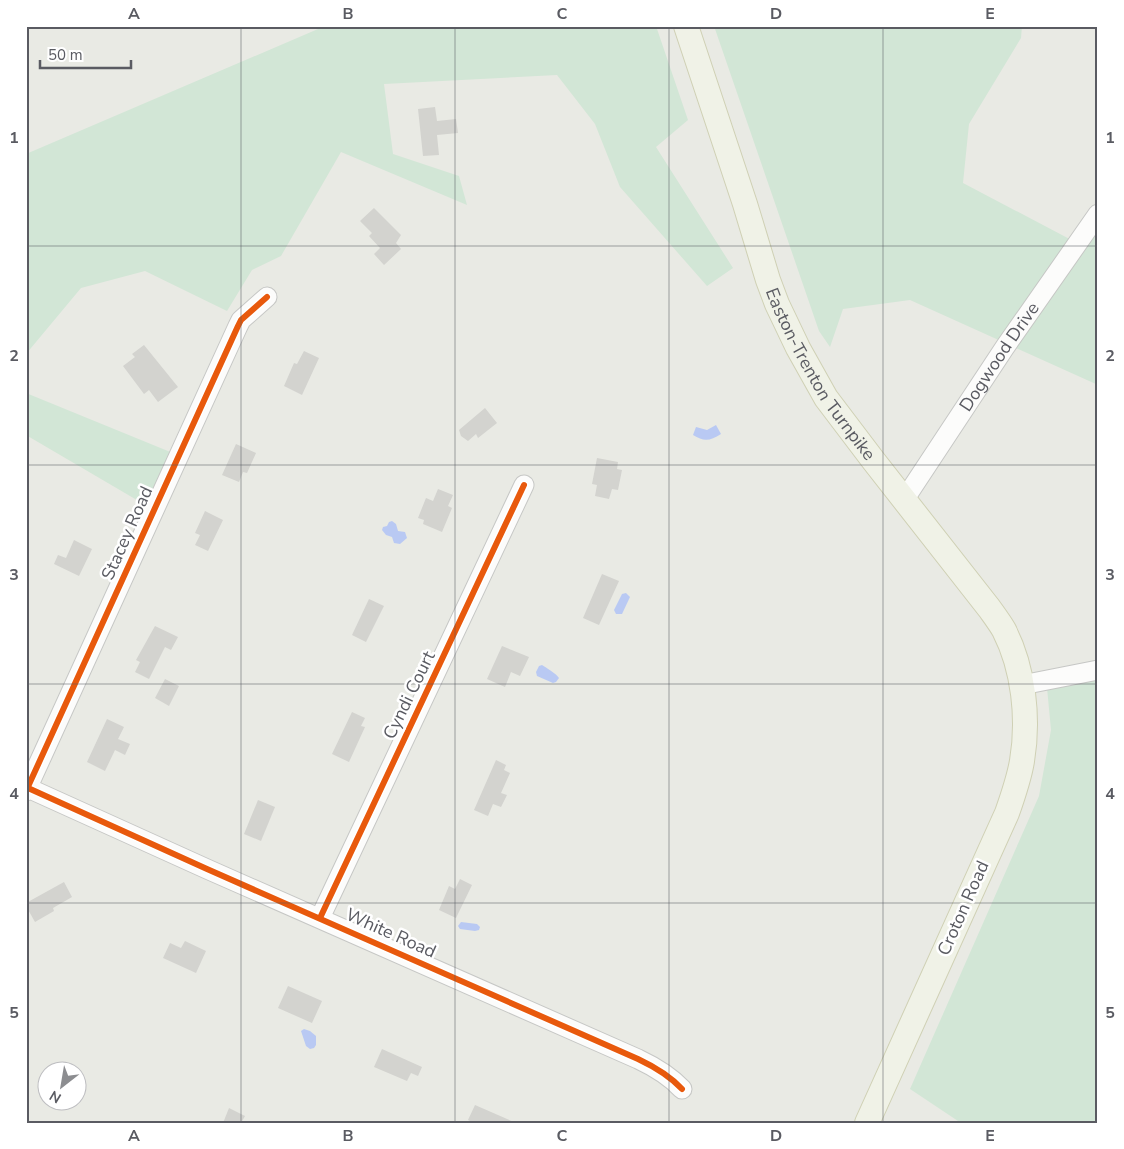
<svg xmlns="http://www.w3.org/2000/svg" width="1124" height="1149" font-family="'Nunito Sans',sans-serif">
<rect width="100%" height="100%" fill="#e9eae4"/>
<g fill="#d2e6d6">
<polygon points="325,26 656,26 688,120 656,147 733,268 707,286 620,187 595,124 557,75 384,84 393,154 459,176 467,205 341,152 281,256 252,270 227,311 145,271 81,288 26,354 26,154"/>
<polygon points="714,26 1022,26 1021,38 969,124 963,183 1079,244 1098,216 1098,385 910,300 843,309 830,347 819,331"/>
<polygon points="26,393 185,458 159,513 26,435"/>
<polygon points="1098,668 1098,1123 961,1123 910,1089 1039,796 1051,730 1046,677"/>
</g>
<g fill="#b9c9f3">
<path d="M716 425 721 434C710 441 704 442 693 435L696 427 707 430Z"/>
<polygon points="392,521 396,524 398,531 405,532 407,538 400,544 394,543 392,537 386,535 382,530 383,527 387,526 389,522"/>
<polygon points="626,593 630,597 622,614 616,614 614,610 622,594"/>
<path d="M542 665C545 667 557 674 559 678L556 682 553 683 537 676 536 672 539 666Z"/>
<polygon points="461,922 477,924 480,927 479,930 475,931 460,929 458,926"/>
<polygon points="304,1029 310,1031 316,1036 316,1045 314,1048 310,1049 306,1046 301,1031"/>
</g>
<g fill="#d3d3cf">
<polygon points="435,107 437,121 456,119 458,133 437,135 439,155 423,156 418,109"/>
<polygon points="374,208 401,235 396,243 401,249 384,265 374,254 380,248 369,236 372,233 360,221"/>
<polygon points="144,345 178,387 158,402 149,390 144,394 123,366 135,357 132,354"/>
<polygon points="304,351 319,358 302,395 284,386 294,363 297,364"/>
<polygon points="485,408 497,423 478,438 476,434 468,441 461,436 459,430"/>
<polygon points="236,444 256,453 247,473 243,472 239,482 222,475"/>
<polygon points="597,458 618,462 617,469 622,470 618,490 612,489 609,499 595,496 597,485 592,484"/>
<polygon points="438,489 453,495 448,506 452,508 442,532 423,524 424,520 418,518 426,498 433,501"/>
<polygon points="205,511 223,520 208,551 195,545 200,535 195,533"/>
<polygon points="74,540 92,549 79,576 54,564 58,555 66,558"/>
<polygon points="602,574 619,581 599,625 583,618"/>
<polygon points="369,599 384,606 366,642 352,635"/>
<polygon points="155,626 178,637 171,650 165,647 149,679 135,672 140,662 136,660"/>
<polygon points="502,646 529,657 520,676 511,672 505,687 487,679"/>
<polygon points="165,679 179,686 169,706 155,698"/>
<polygon points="352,712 365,718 361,726 365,727 349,762 332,754"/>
<polygon points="107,719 124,727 118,739 130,744 125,755 115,750 105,771 87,762"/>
<polygon points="496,760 506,765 504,770 510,773 501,793 507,795 501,807 493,804 488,816 474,810"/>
<polygon points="258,800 275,807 261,841 244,834"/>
<polygon points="460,879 472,885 456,918 439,910 449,886 455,889"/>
<polygon points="64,882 72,897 53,908 54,911 35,922 26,906 26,903"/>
<polygon points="185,941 206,951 196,973 163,958 170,943 181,948"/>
<polygon points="288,986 322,1001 312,1023 278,1008"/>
<polygon points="382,1049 422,1067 418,1076 411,1073 407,1081 374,1067"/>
<polygon points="475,1105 516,1123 474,1123 468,1120"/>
<polygon points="229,1108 245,1116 241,1123 223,1123"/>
</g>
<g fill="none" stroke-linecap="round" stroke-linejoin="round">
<defs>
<g id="minor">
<path id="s1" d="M904 500 1005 347 1098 214"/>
<polyline points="1022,685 1098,670"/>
<path d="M28 788 207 869 638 1059C655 1067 669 1075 682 1089"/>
<polyline points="26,791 238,326 241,320 267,297"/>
<polyline points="320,918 524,485"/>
</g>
<g id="major">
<path id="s2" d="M686 26 745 204 768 280 777 304 798 348 826 398 873 460 989 608C994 615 1000 623 1004 630 1024 669 1029 719 1022 761 1019 779 1013 796 1007 813L867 1123"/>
</g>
</defs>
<use href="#minor" stroke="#c6c7c5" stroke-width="21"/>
<use href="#major" stroke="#cfd0b4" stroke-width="26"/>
<use href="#minor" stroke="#fcfcfb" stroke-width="19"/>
<use href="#major" stroke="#f0f2e7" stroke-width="24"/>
<defs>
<g id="cycleway">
<path d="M28 788 207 869 638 1059C655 1067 669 1075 682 1089"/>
<polyline points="26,791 238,326 241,320 267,297"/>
<polyline points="320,918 524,485"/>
</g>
</defs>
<use href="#cycleway" stroke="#fff" stroke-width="9"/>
<use href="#cycleway" stroke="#e8590c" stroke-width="6"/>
</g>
<path fill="none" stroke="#5a5b62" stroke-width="1" stroke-opacity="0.55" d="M241 26V1123M455 26V1123M669 26V1123M883 26V1123M26 246H1098M26 465H1098M26 684H1098M26 903H1098"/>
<g text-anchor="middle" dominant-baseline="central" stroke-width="5" stroke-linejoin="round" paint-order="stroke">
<g font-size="18" fill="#5a5b62" stroke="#fff">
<text stroke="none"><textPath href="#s1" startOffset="172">Dogwood Drive</textPath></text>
<text stroke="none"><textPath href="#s2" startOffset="375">Easton-Trenton Turnpike</textPath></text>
<text transform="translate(127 533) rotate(-66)">Stacey Road</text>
<text transform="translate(409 695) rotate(-64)">Cyndi Court</text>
<text transform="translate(963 908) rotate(-66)">Croton Road</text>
<text transform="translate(391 933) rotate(24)">White Road</text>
</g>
</g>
<rect width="1124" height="1149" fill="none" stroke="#ffffff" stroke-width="55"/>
<g transform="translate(62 1086) rotate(211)"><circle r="24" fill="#ffffff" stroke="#bdbdc0"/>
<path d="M0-4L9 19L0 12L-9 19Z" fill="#8c8d90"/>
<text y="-8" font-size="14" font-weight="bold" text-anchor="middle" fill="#5a5b62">N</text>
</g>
<path d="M40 60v8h91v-8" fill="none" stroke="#5a5b62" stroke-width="2.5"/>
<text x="48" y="60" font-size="15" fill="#5a5b62" stroke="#ffffff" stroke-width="4" paint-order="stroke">50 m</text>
<rect x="28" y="28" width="1068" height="1094" fill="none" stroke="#5a5b62" stroke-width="2"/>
<g font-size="16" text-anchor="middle" font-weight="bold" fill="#5a5b62">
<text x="134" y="19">A</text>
<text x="348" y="19">B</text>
<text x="562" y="19">C</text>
<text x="776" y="19">D</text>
<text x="990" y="19">E</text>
<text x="14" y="143">1</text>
<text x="1110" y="143">1</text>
<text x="14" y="361">2</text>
<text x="1110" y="361">2</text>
<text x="14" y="580">3</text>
<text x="1110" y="580">3</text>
<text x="14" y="799">4</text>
<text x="1110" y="799">4</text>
<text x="14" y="1018">5</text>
<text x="1110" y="1018">5</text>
<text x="134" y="1141">A</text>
<text x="348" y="1141">B</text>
<text x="562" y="1141">C</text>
<text x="776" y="1141">D</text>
<text x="990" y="1141">E</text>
</g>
</svg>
